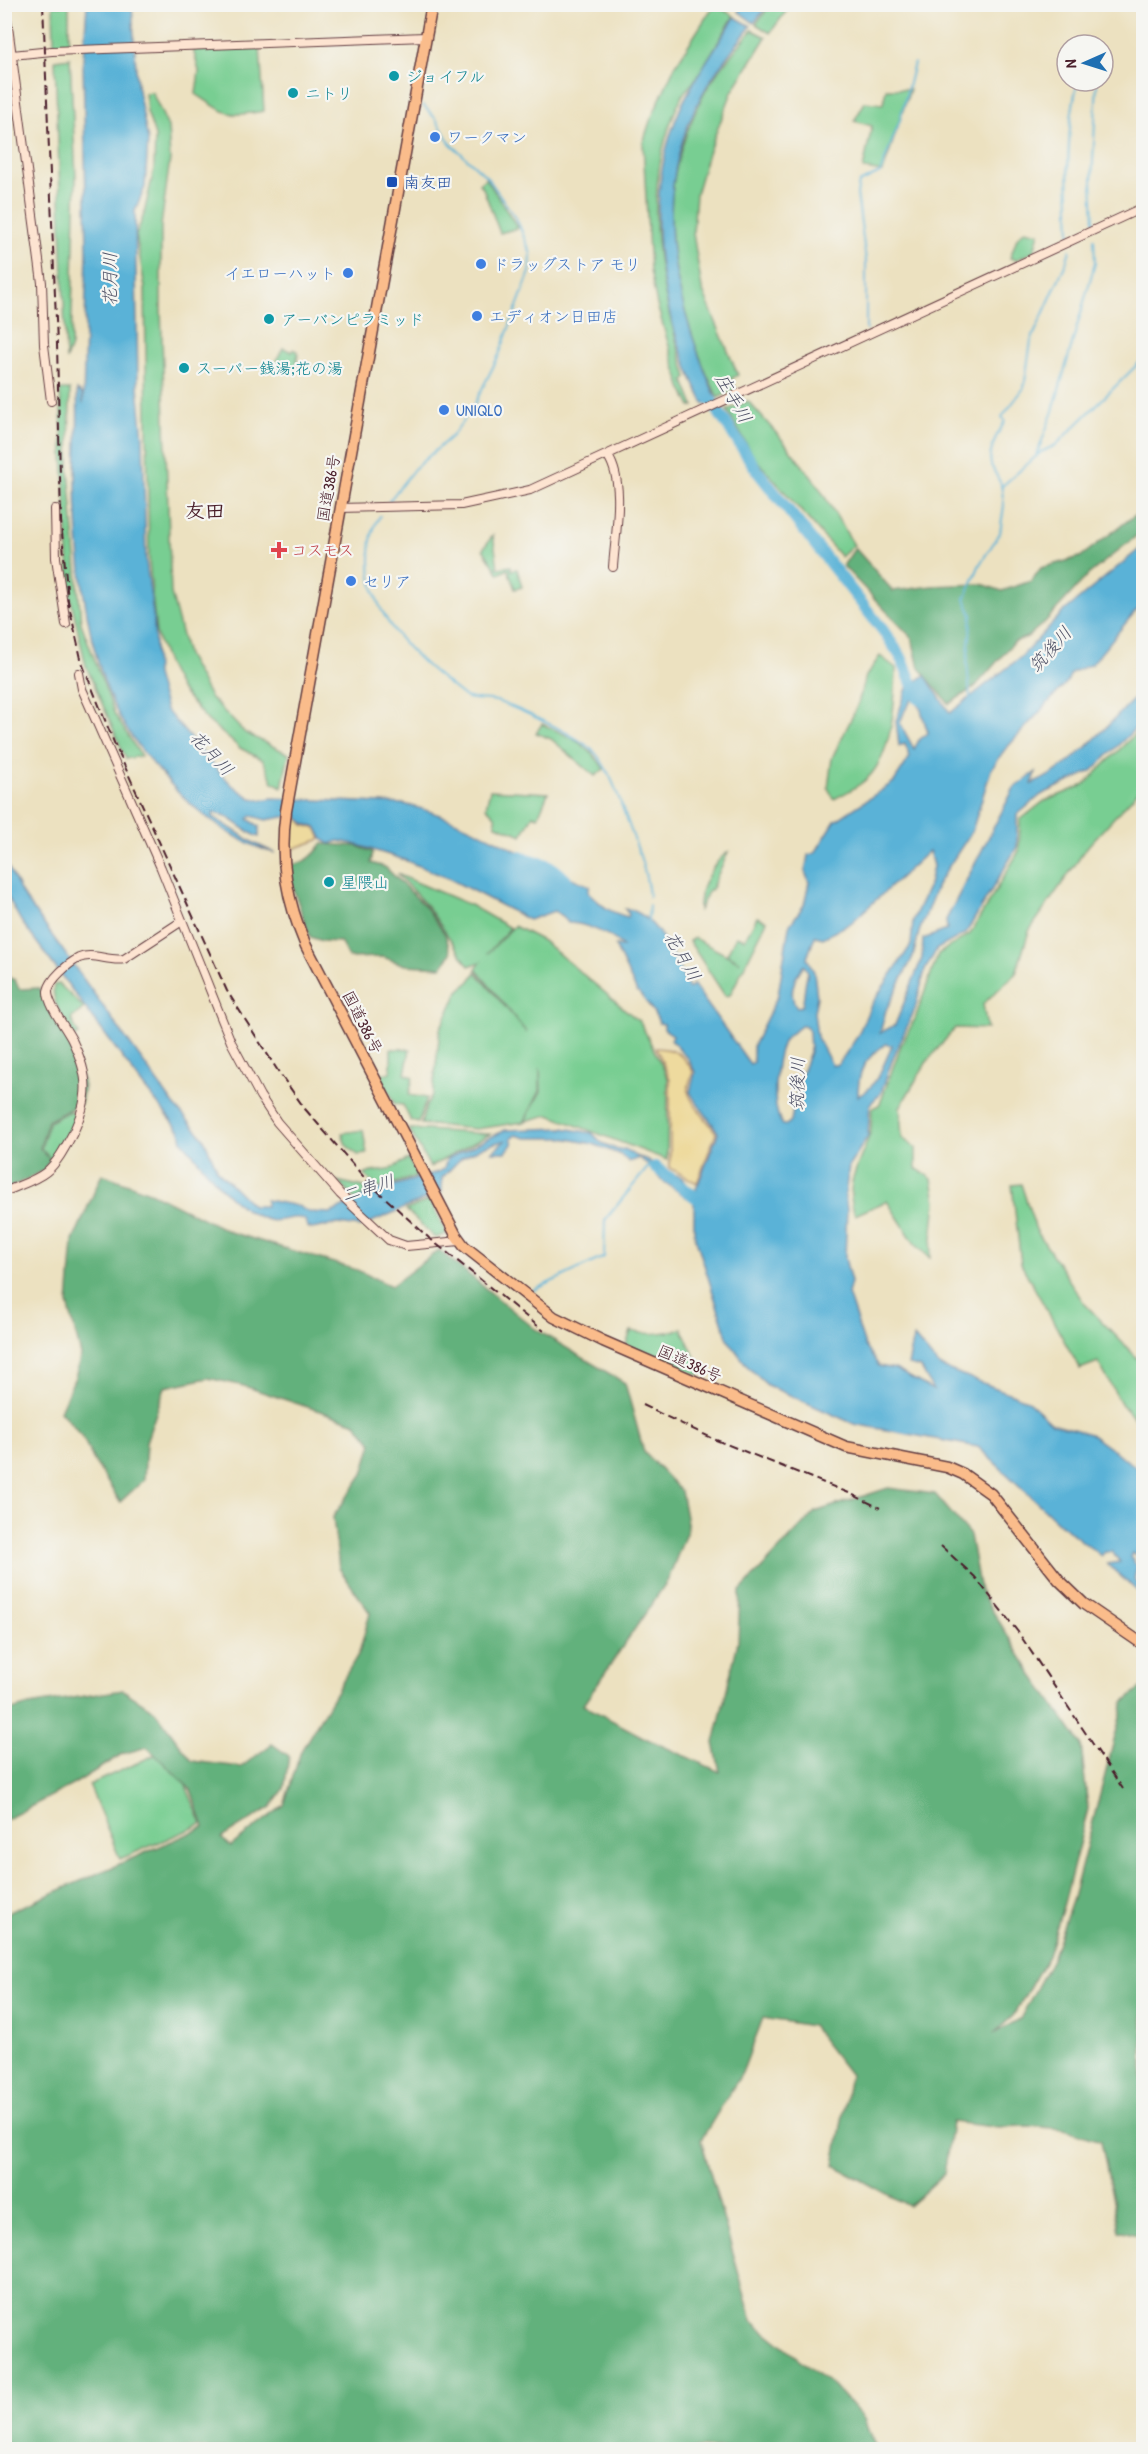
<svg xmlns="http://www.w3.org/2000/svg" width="1148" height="2454" font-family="'Patrick Hand','Klee One',sans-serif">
<rect width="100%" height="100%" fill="#f6f6f2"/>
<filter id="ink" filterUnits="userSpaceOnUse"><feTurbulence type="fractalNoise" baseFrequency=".0167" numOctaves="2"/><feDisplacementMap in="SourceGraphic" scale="12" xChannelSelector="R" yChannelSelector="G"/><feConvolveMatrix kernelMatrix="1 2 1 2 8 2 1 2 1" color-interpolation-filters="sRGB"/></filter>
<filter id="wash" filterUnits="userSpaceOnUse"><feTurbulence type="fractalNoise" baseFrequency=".008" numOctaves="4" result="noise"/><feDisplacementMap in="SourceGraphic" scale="24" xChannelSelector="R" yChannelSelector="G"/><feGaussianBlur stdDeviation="1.35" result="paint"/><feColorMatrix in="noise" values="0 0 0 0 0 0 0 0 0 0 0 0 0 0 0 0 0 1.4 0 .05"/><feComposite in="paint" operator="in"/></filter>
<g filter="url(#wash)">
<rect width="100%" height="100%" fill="#ece1c0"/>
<g fill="#78ce92" stroke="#61765e" stroke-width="1.5">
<polygon points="771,4 791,5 770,33 756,24"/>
<polygon points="53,5 69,5 69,46 54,47"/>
<path d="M717 6 734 16C721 37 709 58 696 78 692 85 685 90 682 96 637 186 658 286 687 377L684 381 694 406 691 407 681 387 657 305 650 271 643 143 650 121 675 66 710 11Z"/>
<path d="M752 30 766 37 732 92 708 153 696 194 693 233 702 289 738 375 731 379 736 389 718 398C688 339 667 262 672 195 675 161 688 126 703 96 716 71 735 51 752 30Z"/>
<path d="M260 47 264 111C228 118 226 114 196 94L199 71 193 49Z"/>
<polygon points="70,58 76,177 71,346 66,360 55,60"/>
<polygon points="886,89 910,89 883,172 863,169 872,126 854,121 865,102 883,104"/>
<polygon points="152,92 168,127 170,159 161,226 161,309 171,593 187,655 210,697 245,733 289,754 282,787 273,782 263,760 240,748 208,721 180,689 168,666 156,634 149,562 145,288 136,235 144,214 154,169 155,136 147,112 145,93"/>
<polygon points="486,178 518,228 500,233 483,188 479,184"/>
<polygon points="1025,230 1039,233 1034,251 1016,260 1010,258 1017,238"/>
<polygon points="283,348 292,352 294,349 298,352 296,369 276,369 277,359"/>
<polygon points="60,390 70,390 69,470 81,623 115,715 141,756 126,759 86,666 70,596"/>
<polygon points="748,401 785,443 817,484 854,545 841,557 754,457 727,410"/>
<polygon points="493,535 498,568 511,566 511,570 517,569 522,587 515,589 508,569 499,574 483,549"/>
<path d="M880 656 896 668C895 703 893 759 863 782 854 789 844 794 834 799L828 788 832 758 857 707 866 676Z"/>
<path d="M542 724C568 736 588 743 604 769L595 776 551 739 536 733Z"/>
<path d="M1143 726V786L1088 846 1029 931 1016 973 983 1004 987 1029 955 1028 926 1063 900 1107 902 1138 916 1148V1168L932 1179 936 1201 930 1258 915 1244 887 1201 855 1215C843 1182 861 1163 870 1133 872 1126 871 1117 872 1109L880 1104 901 1045 915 1019 938 954 970 934 1019 851 1020 820 1043 802 1084 785Z"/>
<polygon points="490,790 548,793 538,817 533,815 522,835 496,825 495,816 486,807"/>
<path d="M728 852 711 890H709L699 910C697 891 712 863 728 852Z"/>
<polygon points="397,874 470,905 510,928 487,954 514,926 543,941 640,1022 668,1078 667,1160 549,1115 525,1121 541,1091 540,1068 540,1091 524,1122 476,1129 421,1124 426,1106 433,1093 440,1029 459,991 470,981 476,972 527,1033 476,969 481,962 469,966 427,906"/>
<polygon points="757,917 767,921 730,995 725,996 689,941 694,938 740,962 727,954 736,936 745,939"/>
<path d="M59 984 84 1008 71 1019 79 1035 73 1038C66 1023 50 1001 54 985Z"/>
<polygon points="391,1049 410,1049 405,1074 413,1077 409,1095 427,1098 418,1123 411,1121 403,1105 395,1104 379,1074 391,1073"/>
<polygon points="69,1111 77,1114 73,1125 51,1160 41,1148 49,1122"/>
<polygon points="409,1129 490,1134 430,1167"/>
<polygon points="363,1130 367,1154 358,1155 346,1145 342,1133"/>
<polygon points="408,1159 418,1176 379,1188 364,1175 371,1172 389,1170"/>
<polygon points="337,1181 364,1187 367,1192 356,1200"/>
<polygon points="1021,1184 1036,1230 1084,1303 1143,1364 1143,1427 1122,1405 1098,1362 1080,1369 1021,1264 1012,1185"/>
<polygon points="430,1200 447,1234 435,1238 406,1210"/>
<path d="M682 1329 702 1373 697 1375 626 1345 631 1331C648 1336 665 1333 682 1329Z"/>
<polygon points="170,1748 202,1824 120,1859 89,1785"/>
</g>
<g fill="#62b17c" stroke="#566854" stroke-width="1.5">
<polygon points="1143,511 1143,528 1140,533 1088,575 1045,622 1027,637 1014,642 975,687 949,704 919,668 912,638 843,566 855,548 893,591 932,586 982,584 1002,591 1031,581 1041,568 1080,557 1139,512"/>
<path d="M322 844 357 846 373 852 371 863 385 867 425 906 445 934 451 953 442 967 405 965 383 957 349 958 340 942 322 941 310 937 292 885 291 865C306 862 313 857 322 844Z"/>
<polygon points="5,976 15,980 19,989 39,988 72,1048 84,1086 81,1103 48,1121 40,1148 50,1160 43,1171 5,1190"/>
<polygon points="102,1174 152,1193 230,1232 357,1270 391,1286 439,1250 535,1329 625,1383 644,1452 681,1491 688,1528 668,1580 583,1705 645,1738 720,1772 714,1743 738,1642 740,1591 815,1512 888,1488 935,1494 970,1535 980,1591 1032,1674 1081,1744 1088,1809 1064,1903 1048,1956 1013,2016 993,2034 1020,2019 1052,1959 1073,1898 1124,1702 1143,1686 1143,2237 1119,2230 1101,2141 1064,2129 1028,2126 994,2127 952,2122 944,2174 909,2206 834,2165 850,2075 812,2026 763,2018 742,2073 701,2140 752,2321 841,2393 864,2419 876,2449 5,2449 5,1914 204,1827 191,1790 147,1747 122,1754 74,1784 5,1820 5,1712 29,1705 123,1690 155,1711 192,1761 241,1767 272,1744 289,1756 284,1789 271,1807 221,1838 231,1846 284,1805 301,1751 359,1653 370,1613 339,1568 333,1517 363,1474 372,1443 356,1423 244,1386 208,1378 165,1387 146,1442 144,1480 120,1502 93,1459 82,1436 60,1411 75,1377 81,1355 68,1304 73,1241"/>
</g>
<g fill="#eeda9e" stroke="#9c7c64" stroke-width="1.5">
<polygon points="296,816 304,825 317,829 321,839 290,850 293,817"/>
<path d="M656 1048C676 1049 682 1054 693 1071 692 1077 688 1084 688 1090 689 1102 709 1121 716 1133L697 1183 670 1168V1079Z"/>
</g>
<g fill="#5ab2d7" stroke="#526881" stroke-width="1.5" fill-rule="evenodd">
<path d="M87 5H132L137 85 148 140 145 187 135 211 138 386 143 439 146 561 154 621 156 675 166 710 216 768 232 785 251 798 262 800 272 798 404 804C471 820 528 861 590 886L588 892C603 906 606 911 628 917L629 914 625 909C655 910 677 963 688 988H691L693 984 750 1064 753 1062V1046L778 995 789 926 804 905 809 882 805 872 808 855 815 853 835 821 894 782 910 757 905 744 899 746 896 721 907 688 925 675 950 713 1022 656 1062 613 1143 546V602L1092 664 1071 673 1067 682 1003 752 991 770 972 831 938 883 919 932 913 957 886 1010 880 1033 895 1025 922 958 923 939 947 930 946 920 1014 788 1036 772 1032 784C1072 768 1104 728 1135 698L1137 690 1143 684V721L1092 771 1041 795 1017 815V847L966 933 937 949 925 970 915 1009 893 1058 881 1093 870 1104 868 1136 849 1166 845 1196 847 1209 845 1258 851 1282 848 1294 865 1346 879 1366 895 1369 933 1390 921 1368 908 1365 914 1337 939 1366 1027 1400 1052 1423 1090 1434 1143 1472V1561L1132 1553 1130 1557 1137 1566 1134 1580 1143 1588V1596L1107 1564 1120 1562 1112 1552H1105L1101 1556 1058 1522 978 1447 854 1424 767 1385 748 1367 728 1340 694 1233V1202L661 1180 651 1167 639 1158 629 1162 621 1155 593 1144 563 1138H526L516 1135 511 1138 513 1143 506 1152H492L506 1140 485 1146 461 1158 442 1178V1192L360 1227 338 1224 312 1229 307 1227 305 1220 300 1218C290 1216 278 1223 268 1220 231 1210 206 1168 182 1141L180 1131 144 1087 21 921 5 892 4 859 22 894 59 945 174 1105 203 1137 218 1171 253 1206H266V1200L298 1206 308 1212 331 1213 373 1192 438 1172 444 1169 447 1159 505 1130 563 1128 592 1133 602 1143 618 1150 625 1149 635 1156 646 1159 666 1172 681 1177 689 1187 677 1178 656 1173 686 1197H693L718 1133C710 1118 698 1107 690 1092L695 1072 688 1059 671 1040 673 1035 664 1029V1024L659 1023C658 1017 643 996 637 992L615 946 622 947C615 935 581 922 568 923L563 916 554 911 529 920 448 878 402 859 354 844 339 841 330 844 323 840 317 828 305 824 296 815 266 820 252 816 248 819 259 826V837C242 831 231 814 213 813V817L254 843 275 853C237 844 193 810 168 781 149 760 130 738 117 712 84 644 77 555 76 481 76 451 79 420 77 390L82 394 83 404 87 250 83 60ZM914 697 920 707 928 733 919 740 914 749 900 723 905 710ZM929 851 933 866 929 885 913 920 911 945 871 1005 857 1037 838 1065H832L817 1037 814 1012 817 997 814 972 807 958 815 936 823 938 851 923ZM804 965 808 972C804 983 805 994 802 1006L797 1007C787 995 795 976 804 965ZM801 1026H806L809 1031 810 1052 798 1083 791 1121 786 1125H783C770 1108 775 1060 783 1042 786 1035 796 1031 801 1026ZM886 1044 892 1046C884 1063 877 1088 858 1096 858 1070 864 1059 886 1044Z"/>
<polygon points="742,5 742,4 768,5 754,23 738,11"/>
<path d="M735 17 751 26C734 48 716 69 703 93 647 194 673 298 716 398L704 404C659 316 639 200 681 107 695 76 717 46 735 17Z"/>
</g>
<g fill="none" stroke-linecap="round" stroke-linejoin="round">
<g stroke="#5ab2d7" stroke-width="2">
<polyline points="1087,45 1088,43"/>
<polyline points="1094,222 1092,181 1097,81"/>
<path d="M1070 235C1068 185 1065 130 1078 81"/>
<polyline points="866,330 866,261 857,194 859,183 880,173 900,120 914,63"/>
<polyline points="1036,457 1053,411 1095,263 1094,239"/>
<polyline points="1001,487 1041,452 1056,445 1144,358"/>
<polyline points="389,501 414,469 452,436 472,409 499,355 530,272 531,254 517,220 488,178 450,143 436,119 423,105"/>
<path d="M380 516C371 530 370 543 370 560 369 622 420 662 465 697 476 701 485 698 496 701 519 709 583 737 597 755 611 773 618 796 626 817 635 842 647 870 649 897"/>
<polyline points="970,697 967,663 972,615 965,599 980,564 1000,533 1004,505 1001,484 991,465 990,456 995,439 1005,421 1002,417 1024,388 1031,341 1066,263 1070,250"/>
<polyline points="648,920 649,905"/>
<polyline points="532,1291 604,1257 605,1220 649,1166"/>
</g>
<g stroke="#5ab2d7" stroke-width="12">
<polyline points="708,396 758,472 882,629 901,657 918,698"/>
<path d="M519 857C546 863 554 865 572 887"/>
<polyline points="655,1167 706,1205"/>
</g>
</g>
</g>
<g filter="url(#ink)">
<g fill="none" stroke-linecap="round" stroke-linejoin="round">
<defs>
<g id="secondary">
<polyline points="5,4 42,283 44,345 51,401"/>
<polyline points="12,55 52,51 425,37"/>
<path d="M608 456C626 484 615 535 613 567"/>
<polyline points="340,508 461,505 530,490 1144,207"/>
<polyline points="55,509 56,558 66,624"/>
<polyline points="79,673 82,689 161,868 231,1042 260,1096 277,1122 340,1194 389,1240 406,1246 460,1241"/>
<path d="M4 1192C17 1186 35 1181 46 1172 57 1163 65 1148 72 1135 90 1098 90 1077 72 1040 66 1028 47 1004 48 991 50 979 69 963 79 958 93 952 109 962 124 959L182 921"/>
</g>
<path id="highway" d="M432 4 286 811C279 860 287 901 306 946L456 1235 464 1246 554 1317 603 1341 846 1447 947 1467 963 1474 991 1494 1059 1580 1084 1604 1144 1645"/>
</defs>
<use href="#secondary" stroke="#623c41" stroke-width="10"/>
<use href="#highway" stroke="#623c41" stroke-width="13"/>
<use href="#secondary" stroke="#fde4d1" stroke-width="8"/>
<use href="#highway" stroke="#fabc8b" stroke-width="10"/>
<g stroke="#4a1f2b" stroke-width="2" stroke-dasharray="9 4.5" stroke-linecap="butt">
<polyline points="43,4 57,344 61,521 68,601 82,663 115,745 227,991 278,1071 305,1109 369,1183 429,1238 544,1331"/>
<polyline points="642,1405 716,1440 849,1493 880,1508"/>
<polyline points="941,1546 975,1577 1018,1632 1123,1789"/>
</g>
</g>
</g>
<g fill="#0f9aa8" stroke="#f6f6f2" stroke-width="2">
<circle cx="394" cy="76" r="6"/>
<circle cx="293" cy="93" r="6"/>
<circle cx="269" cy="319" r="6"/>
<circle cx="184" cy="368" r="6"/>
<circle cx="329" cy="882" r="6"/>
</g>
<g fill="#3f7fe0" stroke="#f6f6f2" stroke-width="2">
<circle cx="435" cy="137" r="6"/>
<circle cx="481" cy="264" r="6"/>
<circle cx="348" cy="273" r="6"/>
<circle cx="477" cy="316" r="6"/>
<circle cx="444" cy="410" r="6"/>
<circle cx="351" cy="581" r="6"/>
</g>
<rect fill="#1a4fb4" stroke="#f6f6f2" stroke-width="2" x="386" y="176" width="12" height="12" rx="3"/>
<path fill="#e0444e" stroke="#f6f6f2" stroke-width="2" d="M276 541h6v6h6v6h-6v6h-6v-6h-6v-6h6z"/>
<g text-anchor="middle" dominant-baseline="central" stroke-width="4.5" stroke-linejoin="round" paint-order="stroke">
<g font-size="16" fill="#0d838f" stroke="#f6f6f2" text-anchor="start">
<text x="406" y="76">ジョイフル</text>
<text x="305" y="93">ニトリ</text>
<text x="281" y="319">アーバンピラミッド</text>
<text x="196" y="368">スーパー銭湯;花の湯</text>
<text x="341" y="882">星隈山</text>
</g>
<g font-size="16" fill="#366cbe" stroke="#f6f6f2" text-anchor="start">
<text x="447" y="137">ワークマン</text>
<text x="493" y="264">ドラッグストア モリ</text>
<text x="336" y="273" text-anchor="end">イエローハット</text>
<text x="489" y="316">エディオン日田店</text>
<text x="456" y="410">UNIQLO</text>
<text x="363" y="581">セリア</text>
</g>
<g font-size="16" fill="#164399" stroke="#f6f6f2" text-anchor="start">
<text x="404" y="182">南友田</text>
</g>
<g font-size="16" fill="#4a1f2b" stroke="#f6f6f2">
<text transform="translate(328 488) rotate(-80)">国道386号</text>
<text transform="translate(363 1022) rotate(63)">国道386号</text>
<text transform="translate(690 1363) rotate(24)">国道386号</text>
</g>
<g font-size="16" fill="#be3a42" stroke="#f6f6f2" text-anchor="start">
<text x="291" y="550">コスモス</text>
</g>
<g font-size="18" font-style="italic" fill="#505267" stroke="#f6f6f2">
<text transform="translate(109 279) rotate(-90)">花月川</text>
<text transform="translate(734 398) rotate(60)">庄手川</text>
<text transform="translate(1050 649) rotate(-48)">筑後川</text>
<text transform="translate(212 753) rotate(47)">花月川</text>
<text transform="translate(683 956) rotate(60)">花月川</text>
<text transform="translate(797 1084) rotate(-89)">筑後川</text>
<text transform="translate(368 1188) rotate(-17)">二串川</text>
</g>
<g font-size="20" font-weight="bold" fill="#4a1f2b" stroke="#f6f6f2">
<text x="205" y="510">友田</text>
</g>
</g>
<rect width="1148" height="2454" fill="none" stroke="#f6f6f2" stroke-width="24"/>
<g transform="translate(1085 63) rotate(267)"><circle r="28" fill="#f6f6f2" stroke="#b1a0a2" stroke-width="1.5"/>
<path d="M0-4.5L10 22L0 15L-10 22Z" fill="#1f6fb2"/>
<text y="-9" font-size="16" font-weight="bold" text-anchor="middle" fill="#4a1f2b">N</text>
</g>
</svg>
